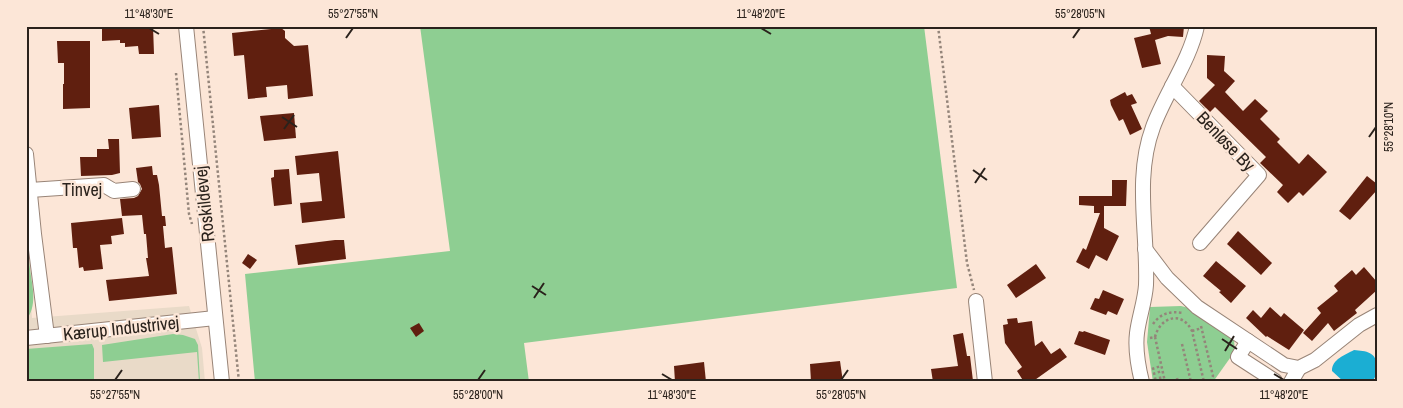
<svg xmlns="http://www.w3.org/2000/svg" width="1403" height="408" font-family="'Archivo Narrow',sans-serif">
<rect width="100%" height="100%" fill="#fce6d7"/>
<polygon fill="#e9dac8" points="26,229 32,318 189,306 202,348 205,382 26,382"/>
<g fill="#8ece92">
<polygon points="420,26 924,26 957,288 524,343 529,382 255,382 245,274 450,251"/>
<path d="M26 245C29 252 29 261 30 269 32 285 38 306 26 320Z"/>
<polygon points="1181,306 1189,308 1234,340 1235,351 1213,382 1153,382 1147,342 1150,307"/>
<polygon points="173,334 183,335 195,339 198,345 200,382 199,382 197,352 103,362 102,345"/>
<polygon points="92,344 94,349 94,382 26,382 26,349"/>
</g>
<path fill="#1baed3" d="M1354 350C1366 351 1377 352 1377 367 1377 374 1376 376 1372 382H1344L1332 371C1332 359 1345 355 1354 350Z"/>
<g fill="#601f0f">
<polygon points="102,26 153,26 154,54 139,54 138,46 125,47 125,43 120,43 120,40 102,41"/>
<polygon points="1149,26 1184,26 1183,37 1168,36 1155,40 1161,64 1142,68 1134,38 1151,34"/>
<polygon points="281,28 285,31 285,38 294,46 308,45 313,96 288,99 287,85 266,87 267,97 248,99 244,55 234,56 232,33"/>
<polygon points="57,41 90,41 90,108 63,109 63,84 64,84 64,63 58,63"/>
<polygon points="1207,55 1225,56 1224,71 1235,81 1225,92 1243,111 1255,99 1268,111 1260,119 1280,139 1277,142 1299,164 1308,154 1327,172 1303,196 1299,192 1288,203 1277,192 1283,185 1260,163 1266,157 1215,107 1210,112 1199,101 1215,85 1207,78"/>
<polygon points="1125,92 1127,96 1132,94 1137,103 1131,105 1142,129 1130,135 1123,119 1119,121 1111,105 1110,100"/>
<polygon points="159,105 161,137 132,139 129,108"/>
<polygon points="294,113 296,138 264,141 260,116"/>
<polygon points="108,139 119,139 120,173 112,175 81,176 80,157 97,157 97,149 109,149"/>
<polygon points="338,151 345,218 302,223 300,203 322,201 319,173 297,175 295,156"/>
<polygon points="152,166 153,175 157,175 159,185 162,216 165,216 166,226 163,226 165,248 172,247 177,294 109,301 106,280 149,276 146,258 148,258 146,234 144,234 142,215 122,216 120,199 134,198 138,196 142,189 140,184 138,182 136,168"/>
<polygon points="289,169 292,204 274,206 271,178 274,177 274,170"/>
<polygon points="1367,176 1377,184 1377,190 1350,220 1339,211"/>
<polygon points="1112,180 1127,180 1126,206 1104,206 1104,228 1119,236 1107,261 1096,255 1089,269 1076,262 1083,248 1086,250 1100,213 1094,213 1094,206 1079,205 1079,196 1112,196"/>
<polygon points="122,218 124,234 111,236 112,244 100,245 103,269 84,271 83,267 79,268 77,248 73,248 71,223"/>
<polygon points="1238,231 1272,263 1261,275 1227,244"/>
<polygon points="335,240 344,240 346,259 298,265 295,245"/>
<polygon points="248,254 257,260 250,269 242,263"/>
<polygon points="1216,261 1246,286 1231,303 1219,292 1221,291 1203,276"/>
<polygon points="1036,264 1046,278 1016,298 1007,285"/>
<polygon points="1364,267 1377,282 1377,290 1355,310 1357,313 1334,331 1328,323 1312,341 1303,333 1321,313 1317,308 1338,291 1334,286 1338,282 1352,270 1356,275"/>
<polygon points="1103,290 1124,299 1117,315 1108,311 1106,315 1090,309 1095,298 1099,299"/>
<polygon points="1270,307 1281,317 1284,313 1304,330 1289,350 1267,336 1266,337 1246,318 1253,310 1261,318"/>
<polygon points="1017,318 1018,323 1032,321 1035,346 1042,341 1051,354 1060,348 1067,357 1032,382 1024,382 1017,371 1022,367 1005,343 1003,325 1008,324 1007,319"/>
<polygon points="419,323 424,331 416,337 410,328"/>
<polygon points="1079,331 1083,332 1084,331 1110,340 1105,355 1074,344"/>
<polygon points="963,333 967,356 970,356 973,381 933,382 931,369 958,366 953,335"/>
<polygon points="840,361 843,382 811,382 810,364"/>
<polygon points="704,362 706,382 675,382 674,366"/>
</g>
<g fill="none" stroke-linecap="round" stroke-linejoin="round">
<defs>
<g id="minor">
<polyline points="186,26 222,382"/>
<polyline points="1172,86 1259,175 1200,243"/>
<polyline points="26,154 34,234 47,336"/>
<polyline points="30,190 104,185 114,191 133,189"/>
<polyline points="1145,249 1167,278 1197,307 1284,365 1299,368 1315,360 1359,325 1377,315"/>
<polyline points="976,301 985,382"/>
<polyline points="26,338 215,318"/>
<polyline points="1248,341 1238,357 1275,381"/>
<path d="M1142 382C1138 366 1135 349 1137 333 1139 317 1145 301 1146 285 1148 232 1134 178 1153 127 1165 94 1190 60 1197 26"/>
<polyline points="1291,382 1299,368"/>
</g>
</defs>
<use href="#minor" stroke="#988477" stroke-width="16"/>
<g stroke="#94857a" stroke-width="2.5" stroke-dasharray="2.5 2.5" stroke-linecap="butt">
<polyline points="203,26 239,382"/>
<polyline points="938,26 967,263 974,290"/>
<polyline points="176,73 189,214 192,224"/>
<path d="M1153 324C1161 313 1170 311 1183 313"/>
<polyline points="1201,326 1213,376 1210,382"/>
<polyline points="1192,331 1202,328"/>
<path d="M1155 337C1160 317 1182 310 1192 331L1204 382"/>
<polyline points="1150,338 1155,337 1165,382"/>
<polyline points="1182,344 1191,382"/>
<polyline points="1152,369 1161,366"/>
<polyline points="1153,374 1162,371"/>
<polyline points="1177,378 1178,382"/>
<polyline points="1154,379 1164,377"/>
</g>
<use href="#minor" stroke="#fff" stroke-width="14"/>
</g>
<path fill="none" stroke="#2a221c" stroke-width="2" d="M149 28 159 34M761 28 771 34M346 38 353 28M1073 38 1080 28M282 117 297 127M284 129 294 115M1369 137 1376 127M973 170 987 180M975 183 985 168M532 286 546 295M534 298 544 283M1222 339 1237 349M1225 351 1234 336M662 374 672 380M1274 374 1284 380M115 380 122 370M478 380 485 370M841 380 848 370"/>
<g text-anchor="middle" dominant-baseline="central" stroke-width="5" stroke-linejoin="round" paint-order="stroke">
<g font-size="18" fill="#2a221c" stroke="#fce6d7">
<text transform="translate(1226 141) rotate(46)">Benløse By</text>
<text x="82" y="189">Tinvej</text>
<text transform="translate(204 204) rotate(-96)">Roskildevej</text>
<text transform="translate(121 328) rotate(-6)">Kærup Industrivej</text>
</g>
</g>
<rect width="1403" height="408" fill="none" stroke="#fce6d7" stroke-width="55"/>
<rect x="28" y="28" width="1348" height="352" fill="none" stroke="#2a221c" stroke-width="2"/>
<g font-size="12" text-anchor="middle" fill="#2a221c">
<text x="149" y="18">11°48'30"E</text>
<text x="353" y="18">55°27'55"N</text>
<text x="761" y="18">11°48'20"E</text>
<text x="1080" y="18">55°28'05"N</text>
<text transform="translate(1389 127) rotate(-90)" y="4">55°28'10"N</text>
<text x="115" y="399">55°27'55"N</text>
<text x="478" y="399">55°28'00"N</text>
<text x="672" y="399">11°48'30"E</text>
<text x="841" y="399">55°28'05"N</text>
<text x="1284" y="399">11°48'20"E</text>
</g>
</svg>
